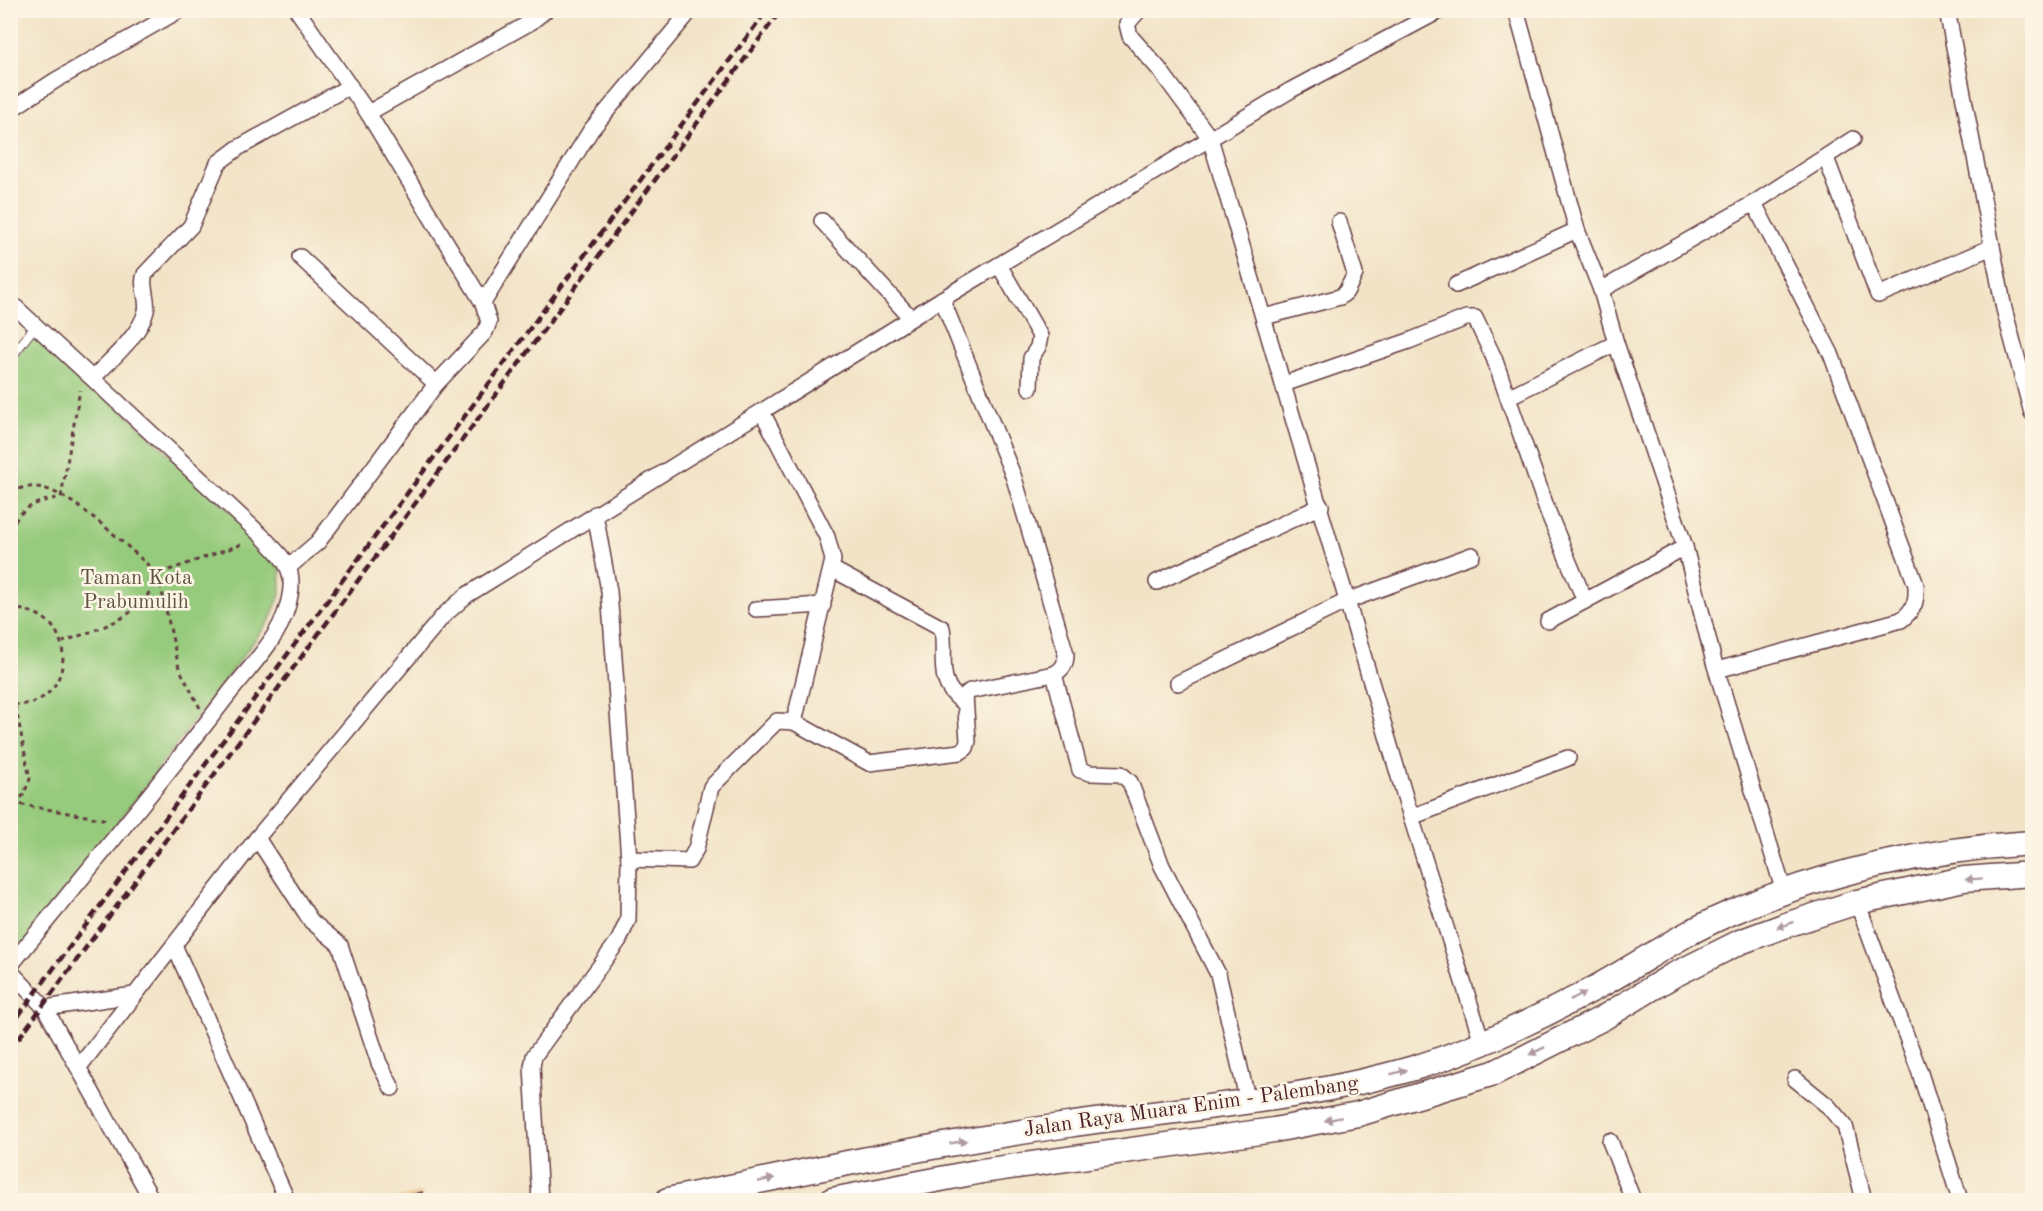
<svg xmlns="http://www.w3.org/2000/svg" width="2043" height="1211" font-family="'Old Standard TT',serif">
<rect width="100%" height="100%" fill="#fcf5e5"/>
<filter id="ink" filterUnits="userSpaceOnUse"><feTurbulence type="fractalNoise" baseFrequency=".0167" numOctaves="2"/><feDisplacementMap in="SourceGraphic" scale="12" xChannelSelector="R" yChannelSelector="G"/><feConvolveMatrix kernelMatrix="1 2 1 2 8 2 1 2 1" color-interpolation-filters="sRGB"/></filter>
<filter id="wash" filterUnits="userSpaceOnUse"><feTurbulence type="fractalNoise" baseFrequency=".008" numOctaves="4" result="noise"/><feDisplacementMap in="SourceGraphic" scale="24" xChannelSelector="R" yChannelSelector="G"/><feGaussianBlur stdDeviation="1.35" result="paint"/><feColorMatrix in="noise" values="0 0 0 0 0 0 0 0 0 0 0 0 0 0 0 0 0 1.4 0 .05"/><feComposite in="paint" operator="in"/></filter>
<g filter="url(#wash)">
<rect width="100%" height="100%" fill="#f2e3c6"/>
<polygon fill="#96ca7c" stroke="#707454" stroke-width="1.5" points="37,330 280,558 281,592 270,620 11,965 10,363"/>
<g id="blocks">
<polygon fill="#e6b476" points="422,1192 423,1200 392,1200"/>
</g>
</g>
<g filter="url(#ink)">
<use href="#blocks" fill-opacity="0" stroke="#633c42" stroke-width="1.5"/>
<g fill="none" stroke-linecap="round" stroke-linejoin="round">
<defs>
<polyline id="lane" points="10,359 36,325"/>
<g id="street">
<polyline points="1139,10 1127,24 1130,36 1159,69 1210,138 1411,817 1482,1042"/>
<polyline points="1516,10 1577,230 1601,290 1616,343 1685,547 1714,662 1784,892"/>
<polyline points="1947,10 2004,309 2032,413"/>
<polyline points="10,110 56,80 180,10"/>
<polyline points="368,113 531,22 546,10"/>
<polyline points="1826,158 1878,295 1992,247"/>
<polyline points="1754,203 1853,139"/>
<polyline points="822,221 911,318"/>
<polyline points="300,257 436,384"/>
<polyline points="999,265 1040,336 1038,347 1031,358 1030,388"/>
<polyline points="1456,285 1577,230"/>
<path d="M1601 290 1754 203 1831 354 1916 585C1917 602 1914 610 1901 620L1717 670"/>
<path d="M10 302 263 537C287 562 298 571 287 608 278 640 248 669 228 695 158 787 83 876 10 966"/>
<polyline points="483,303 591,130 691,10"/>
<polyline points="1264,317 1340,297 1346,292 1355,274 1339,222"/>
<path d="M93 378C110 360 140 336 146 311 149 299 140 285 145 274L191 226 218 163 238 148 350 86"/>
<polyline points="1284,384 1409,341 1466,318 1475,318 1494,358 1548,512 1585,601"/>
<polyline points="1508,397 1616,343"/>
<polyline points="762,412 827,537 833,560 794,722"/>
<polyline points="290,566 318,542 436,384 485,332 489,322 483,303 368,113 297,10"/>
<path d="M832 569 942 628C947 657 934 683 963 702"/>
<polyline points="1157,582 1321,506"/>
<polyline points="756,609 823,605"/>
<polyline points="1548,621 1685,547"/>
<polyline points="1054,674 1080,770 1090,773 1121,774 1130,782 1162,866 1218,974 1248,1102"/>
<polyline points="1178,683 1347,601 1472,555"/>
<polyline points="1411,817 1568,758"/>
<polyline points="257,838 311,921 340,945 379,1063 392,1088"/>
<path d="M629 859 689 861 696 849 711 787 777 721 794 722 869 763 960 752 966 748 968 741 965 695 970 691 1054 674C1063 669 1066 664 1066 654L1014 478 942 299"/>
<polyline points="1857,902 1920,1073 1960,1200"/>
<polyline points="174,945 287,1200"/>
<polyline points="10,971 45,1008 152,1200"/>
<polyline points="45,1008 134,995"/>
<polyline points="79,1067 257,838 443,616 467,595 942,299 1291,90 1441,10"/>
<polyline points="1795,1079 1828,1106 1845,1126 1864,1200"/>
<polyline points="1610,1141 1633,1200"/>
<polyline points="540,1200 532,1067 534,1056 619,940 628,920 629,859 609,591 595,514"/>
</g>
<g id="primary">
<path d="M668 1200C801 1172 934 1144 1068 1125 1184 1108 1301 1101 1414 1068 1471 1051 1544 1016 1597 987 1641 963 1681 934 1728 914 1823 872 1929 849 2032 843"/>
<polyline points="832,1200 982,1171 1274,1130 1358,1114 1494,1073 1603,1018 1672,976 1740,942 1789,924 1857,902 1964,879 2032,874"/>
</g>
</defs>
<use href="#lane" stroke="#633c42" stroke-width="10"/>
<use href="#street" stroke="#633c42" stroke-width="18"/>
<use href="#primary" stroke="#633c42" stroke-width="27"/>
<g stroke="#633c42" stroke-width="3" stroke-dasharray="4.5 4.5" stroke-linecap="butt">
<path d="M10 491C21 488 32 485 43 488 76 496 131 550 158 574 143 619 103 626 63 642"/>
<path d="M10 529C24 504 35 503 61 497L80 390"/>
<polyline points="10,588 12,608"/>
<path d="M10 609C85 608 76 713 10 704"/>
<polyline points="200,708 179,668 158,574 245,543"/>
<polyline points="13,802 23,796 30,779 15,704"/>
<polyline points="12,803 108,820"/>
</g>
<use href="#lane" stroke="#fff" stroke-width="8"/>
<use href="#street" stroke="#fff" stroke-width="15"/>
<use href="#primary" stroke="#fff" stroke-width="24"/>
<g stroke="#4a1f2b" stroke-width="4.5" stroke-dasharray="9 4.5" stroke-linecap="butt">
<polyline points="10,1027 767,10"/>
<polyline points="10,1050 781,10"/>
</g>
</g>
<defs><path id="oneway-solid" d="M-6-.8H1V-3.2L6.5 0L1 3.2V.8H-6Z" transform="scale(1.5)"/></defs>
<g fill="#ae9aa0">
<use href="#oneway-solid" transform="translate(1974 879) rotate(176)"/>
<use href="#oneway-solid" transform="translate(1785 925) rotate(160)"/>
<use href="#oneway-solid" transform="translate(1578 996) rotate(-25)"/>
<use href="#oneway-solid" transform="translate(1537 1051) rotate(154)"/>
<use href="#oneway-solid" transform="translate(1399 1072) rotate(-15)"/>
<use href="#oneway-solid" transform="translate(1333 1119) rotate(168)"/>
<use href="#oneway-solid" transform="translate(958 1142) rotate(-10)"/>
<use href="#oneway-solid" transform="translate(766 1180) rotate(-12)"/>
</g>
</g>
<g text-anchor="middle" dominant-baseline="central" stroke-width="5" stroke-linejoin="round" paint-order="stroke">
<g font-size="21" fill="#615243" stroke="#fcf5e5">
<text x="136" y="578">Taman Kota<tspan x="136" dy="24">Prabumulih</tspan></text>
</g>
<g font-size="21" fill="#4a1f2b" stroke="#fcf5e5">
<text transform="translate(1191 1107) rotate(-8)">Jalan Raya Muara Enim - Palembang</text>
</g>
</g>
<rect width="2043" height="1211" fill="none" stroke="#fcf5e5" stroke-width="36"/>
</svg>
